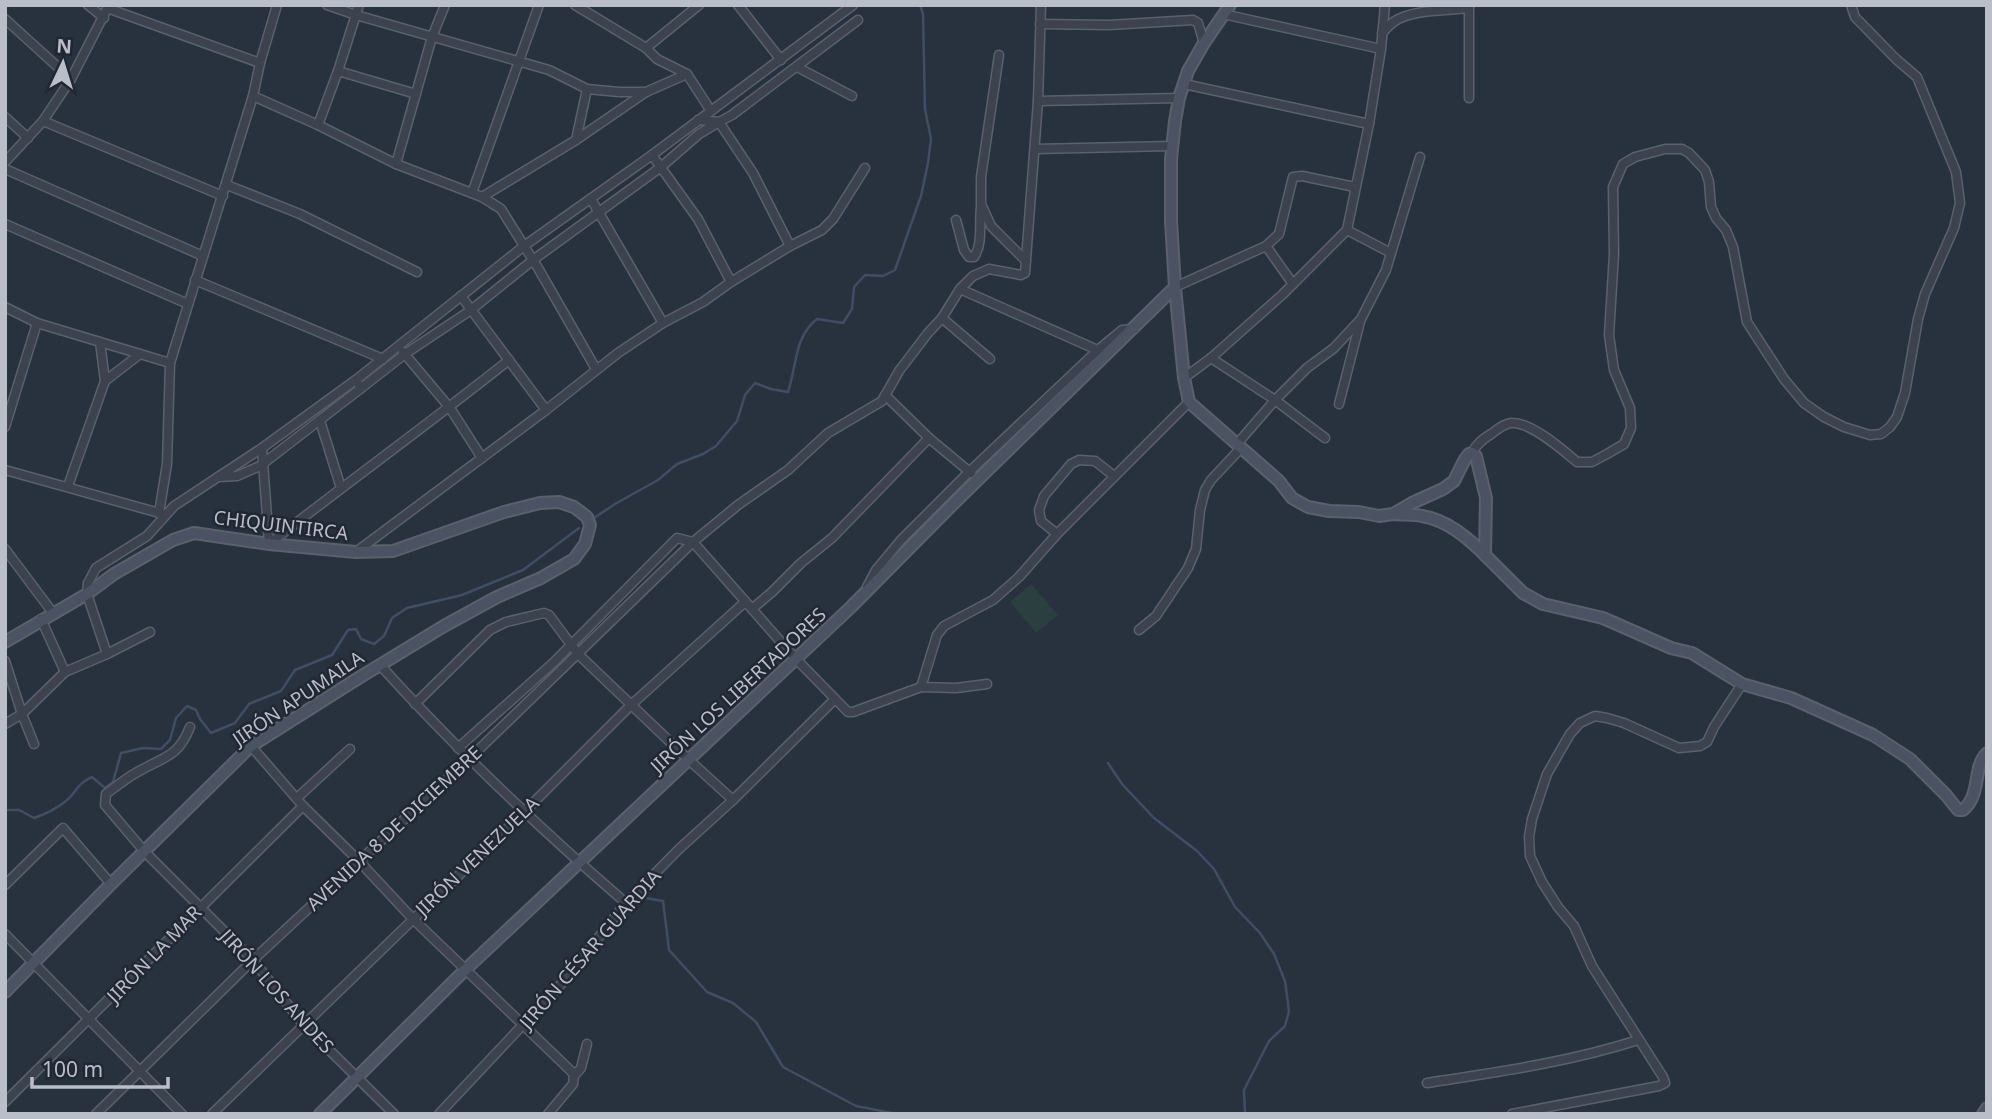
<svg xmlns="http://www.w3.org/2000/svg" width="1992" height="1119" font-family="'Noto Sans',sans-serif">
<rect width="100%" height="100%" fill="#28313e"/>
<polygon fill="#2b3e40" points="1031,584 1058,615 1036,633 1010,602"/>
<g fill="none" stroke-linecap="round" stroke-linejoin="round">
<g stroke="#404d65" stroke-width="2.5">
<path d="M594 518 615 504 658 480 677 464 703 454 716 446 737 421 745 395 755 383 771 389 788 392C797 365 794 337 817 319L843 323 852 309 854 287 865 275 883 276 895 270 921 196 928 163 931 139 925 109 923 14 920 5"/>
<polyline points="1108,763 1122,784 1154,818 1197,851 1214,869 1235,907 1260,933 1274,954 1285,981 1289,1011 1285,1026 1269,1041 1244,1090 1245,1114"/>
<path d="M5 810H19L34 818C46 814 56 809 66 801 78 791 75 785 92 777L105 788 113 782 121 753 143 748 161 749 170 740 176 718 187 706 196 710 200 719 211 733 235 723 249 704 281 691 295 670 332 655 348 630 356 629 361 639 374 644 384 636 392 618 407 608 462 595 523 570 579 528"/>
<polyline points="645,898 663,901 669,950 707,992 733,1003 756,1022 783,1067 856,1106 897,1114"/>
</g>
<defs>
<g id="street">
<polyline points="88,5 104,18"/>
<polyline points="327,5 356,15 549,70 587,89 619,92 646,92"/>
<polyline points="575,5 646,48"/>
<polyline points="699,5 646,48 657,59 687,74 711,111"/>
<polyline points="738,5 781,60"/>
<polyline points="107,8 260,63"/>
<polyline points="1223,14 1381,49"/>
<polyline points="5,19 71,79"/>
<polyline points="1040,24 1109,25 1193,20 1198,23 1204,43"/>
<path d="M1382 33C1386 29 1390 24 1395 21 1413 9 1447 11 1469 8"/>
<polyline points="999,55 981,177 981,204 991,226 1026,261"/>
<polyline points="797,67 852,96"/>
<polyline points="338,71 416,94"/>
<polyline points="1184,84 1369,124"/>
<polyline points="253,96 318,125 396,164 482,197 501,209 538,268 596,369"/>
<polyline points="1469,98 1469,5"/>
<polyline points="1038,101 1179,98"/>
<polyline points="5,117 28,138"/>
<polyline points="698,120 719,122 732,115 858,20"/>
<polyline points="43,121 223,196"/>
<polyline points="318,125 338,71 359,5"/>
<polyline points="576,140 587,89"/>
<polyline points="1035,149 1172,146"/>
<polyline points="652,155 698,219 731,282"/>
<polyline points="5,162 43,121 71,79 109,5"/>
<polyline points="396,164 432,37 445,5"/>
<polyline points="5,169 203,256"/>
<polyline points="227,185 300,214 417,272"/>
<polyline points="472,193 539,5"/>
<polyline points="482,197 576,140 646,92 687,74"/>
<polyline points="591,199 663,323"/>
<path d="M956 220 964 250 969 257H974C983 244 979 223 981 207"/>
<polyline points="5,224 188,304"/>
<polyline points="1347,230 1391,253"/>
<polyline points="1266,246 1279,234 1293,177 1302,176 1355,187"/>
<polyline points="195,280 383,359"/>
<polyline points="1175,287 1266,246 1293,284"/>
<polyline points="960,289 1102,352"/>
<polyline points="461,296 546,410"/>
<polyline points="5,307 37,323 170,363"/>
<polyline points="942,318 990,359"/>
<polyline points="403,352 450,408 482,458"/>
<polyline points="1211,358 1275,400 1307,368 1334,348 1361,319 1386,270 1420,157"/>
<polyline points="1184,378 1211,358 1282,295 1347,230 1369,124 1381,49 1385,5"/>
<polyline points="105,381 140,354"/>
<polyline points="360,389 405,354 471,310 533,260 661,167 699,134 719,122 753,173 790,246"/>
<polyline points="885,395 929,438 971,473"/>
<polyline points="1339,404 1360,322"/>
<polyline points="320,421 341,488"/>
<polyline points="5,427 37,323"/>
<polyline points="1237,444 1275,400 1325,438"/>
<polyline points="262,448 269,544"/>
<path d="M1472 453C1476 444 1483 439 1491 434 1498 429 1503 424 1511 423 1530 421 1563 450 1577 462H1592L1607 454 1624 444 1631 428 1630 408 1614 370 1609 335 1614 254 1613 187 1623 164 1635 157 1665 149H1682L1689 153 1705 170 1709 182 1711 207 1716 218 1726 230 1733 247 1747 322 1784 379 1804 403 1824 417 1844 427 1870 435 1881 434 1890 427 1897 417 1905 393 1918 319 1925 294 1954 228 1960 203 1956 172 1917 77 1896 59 1855 17 1851 5"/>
<polyline points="5,470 163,514"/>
<polyline points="218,477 237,476 260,466 360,389 359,385"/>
<polyline points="68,486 105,381 100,342"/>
<polyline points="159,513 167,464 170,363 253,96 260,63 277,5"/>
<polyline points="1057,534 1041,521 1039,510 1044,496 1071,464 1079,460 1095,461 1114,476"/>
<path d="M269 544C348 482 430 423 509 360"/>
<polyline points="5,549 53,613"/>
<polyline points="356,552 546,410 618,353 663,323 703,302 731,282 790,246 822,230 833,219 865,168"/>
<polyline points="867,587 876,570 901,540 969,472 1098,350 1122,330 1134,329"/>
<polyline points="752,609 772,592 801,563 832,538 929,438"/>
<polyline points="41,619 65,672"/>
<polyline points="1139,630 1156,616 1188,568 1196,549 1200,510 1205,490 1211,480 1241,448"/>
<polyline points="107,654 87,594 88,583 96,568 147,536 174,506 262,448 357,379 524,246 652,155 853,5"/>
<polyline points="5,661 22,714 34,744"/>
<path d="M380 665C457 750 539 828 626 903"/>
<polyline points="921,687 937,635 944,626 993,600 1019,577 1057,534 1189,402"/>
<polyline points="415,704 490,630 506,622 544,613 549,615 578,654 689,760 733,800"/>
<polyline points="5,724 22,714 65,672 107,654 150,632"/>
<path d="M190 727C179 755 167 756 143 769 130 775 118 785 106 794L105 805 144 851 253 960 303 1024 394 1114"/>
<polyline points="251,746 303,806 358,860 412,918 573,1073 574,1076 573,1084 548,1114"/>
<polyline points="458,748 553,663 677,538 693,542 796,659 848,712 853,712 921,687 956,688 987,684"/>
<polyline points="297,798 350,749"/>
<polyline points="5,885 63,828 111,884"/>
<polyline points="5,934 182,1114"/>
<polyline points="574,1076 581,1068 587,1044"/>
<path d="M1427 1083C1498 1072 1570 1062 1638 1040"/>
<polyline points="5,1102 303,806"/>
<polyline points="96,1114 253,960 469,759 693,542 738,505 788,470 828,433 882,401 899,371 928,333 942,318 960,289 973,276 989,269 1021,275 1025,273 1038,101 1041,5"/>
<polyline points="212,1114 523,813 631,705 745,602"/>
<polyline points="439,1114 564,981 626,903 679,849 733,800 835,699"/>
<polyline points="1512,1114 1659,1086 1665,1083 1663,1077 1592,966 1574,926 1558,907 1542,882 1530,856 1529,837 1532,819 1547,774 1570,734 1580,723 1595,716 1607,718 1624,723 1679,748 1700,746 1707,742 1714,727 1742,684"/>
</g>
<g id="secondary">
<path d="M1230 5 1204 43 1188 71 1179 98 1175 121 1171 159V221L1175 287 1184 378 1189 402 1279 481 1292 498 1308 507 1329 511 1359 512 1379 516 1393 514 1412 503 1443 489 1454 481 1465 459 1469 454 1472 453 1476 456 1486 498 1485 555 1523 593 1543 604 1603 618 1671 648 1692 653 1742 684 1791 698 1873 735 1910 759 1946 795 1958 810H1963C1982 794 1972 767 1987 753"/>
<path d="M1393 514C1403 515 1413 514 1422 516 1447 520 1468 538 1485 555"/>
<polyline points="5,642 87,594 114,574 173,540 194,533 269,544 356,552 393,551 504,512 540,503 559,502 574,507 587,517 590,525 585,544 574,559 541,578 497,597 444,626 357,679 251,746 111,884 5,992"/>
<polyline points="320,1114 465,970 851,607 950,507 1175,287"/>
<polyline points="1983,1114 1987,1108"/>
</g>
</defs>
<use href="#street" stroke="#5a616c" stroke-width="11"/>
<use href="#secondary" stroke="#5a616c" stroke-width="14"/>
<use href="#street" stroke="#3c434e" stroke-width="8"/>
<use href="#secondary" stroke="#4b5261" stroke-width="10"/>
</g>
<g text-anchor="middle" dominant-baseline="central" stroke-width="5" stroke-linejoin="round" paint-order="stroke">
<g font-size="19" fill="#b9bec9" stroke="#212833">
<text transform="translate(281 525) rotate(7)">CHIQUINTIRCA</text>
<text transform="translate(738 690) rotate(-43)">JIRÓN LOS LIBERTADORES</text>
<text transform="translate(298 698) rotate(-34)">JIRÓN APUMAILA</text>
<text transform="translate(394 828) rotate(-43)">AVENIDA 8 DE DICIEMBRE</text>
<text transform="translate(477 856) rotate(-44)">JIRÓN VENEZUELA</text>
<text transform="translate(590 949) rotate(-49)">JIRÓN CÉSAR GUARDIA</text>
<text transform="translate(154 954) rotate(-46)">JIRÓN LA MAR</text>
<text transform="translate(277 991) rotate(48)">JIRÓN LOS ANDES</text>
</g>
</g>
<rect width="1992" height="1119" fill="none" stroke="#b9bec9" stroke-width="14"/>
<g transform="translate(63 63) rotate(4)" stroke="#212833" stroke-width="5" paint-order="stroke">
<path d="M0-5L12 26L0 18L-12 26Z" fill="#b9bec9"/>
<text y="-10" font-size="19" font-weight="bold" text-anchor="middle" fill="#b9bec9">N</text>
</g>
<path d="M32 1077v10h136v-10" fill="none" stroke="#b9bec9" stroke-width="3.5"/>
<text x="42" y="1077" font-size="21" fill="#b9bec9" stroke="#212833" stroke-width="5" paint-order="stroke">100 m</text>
</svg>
